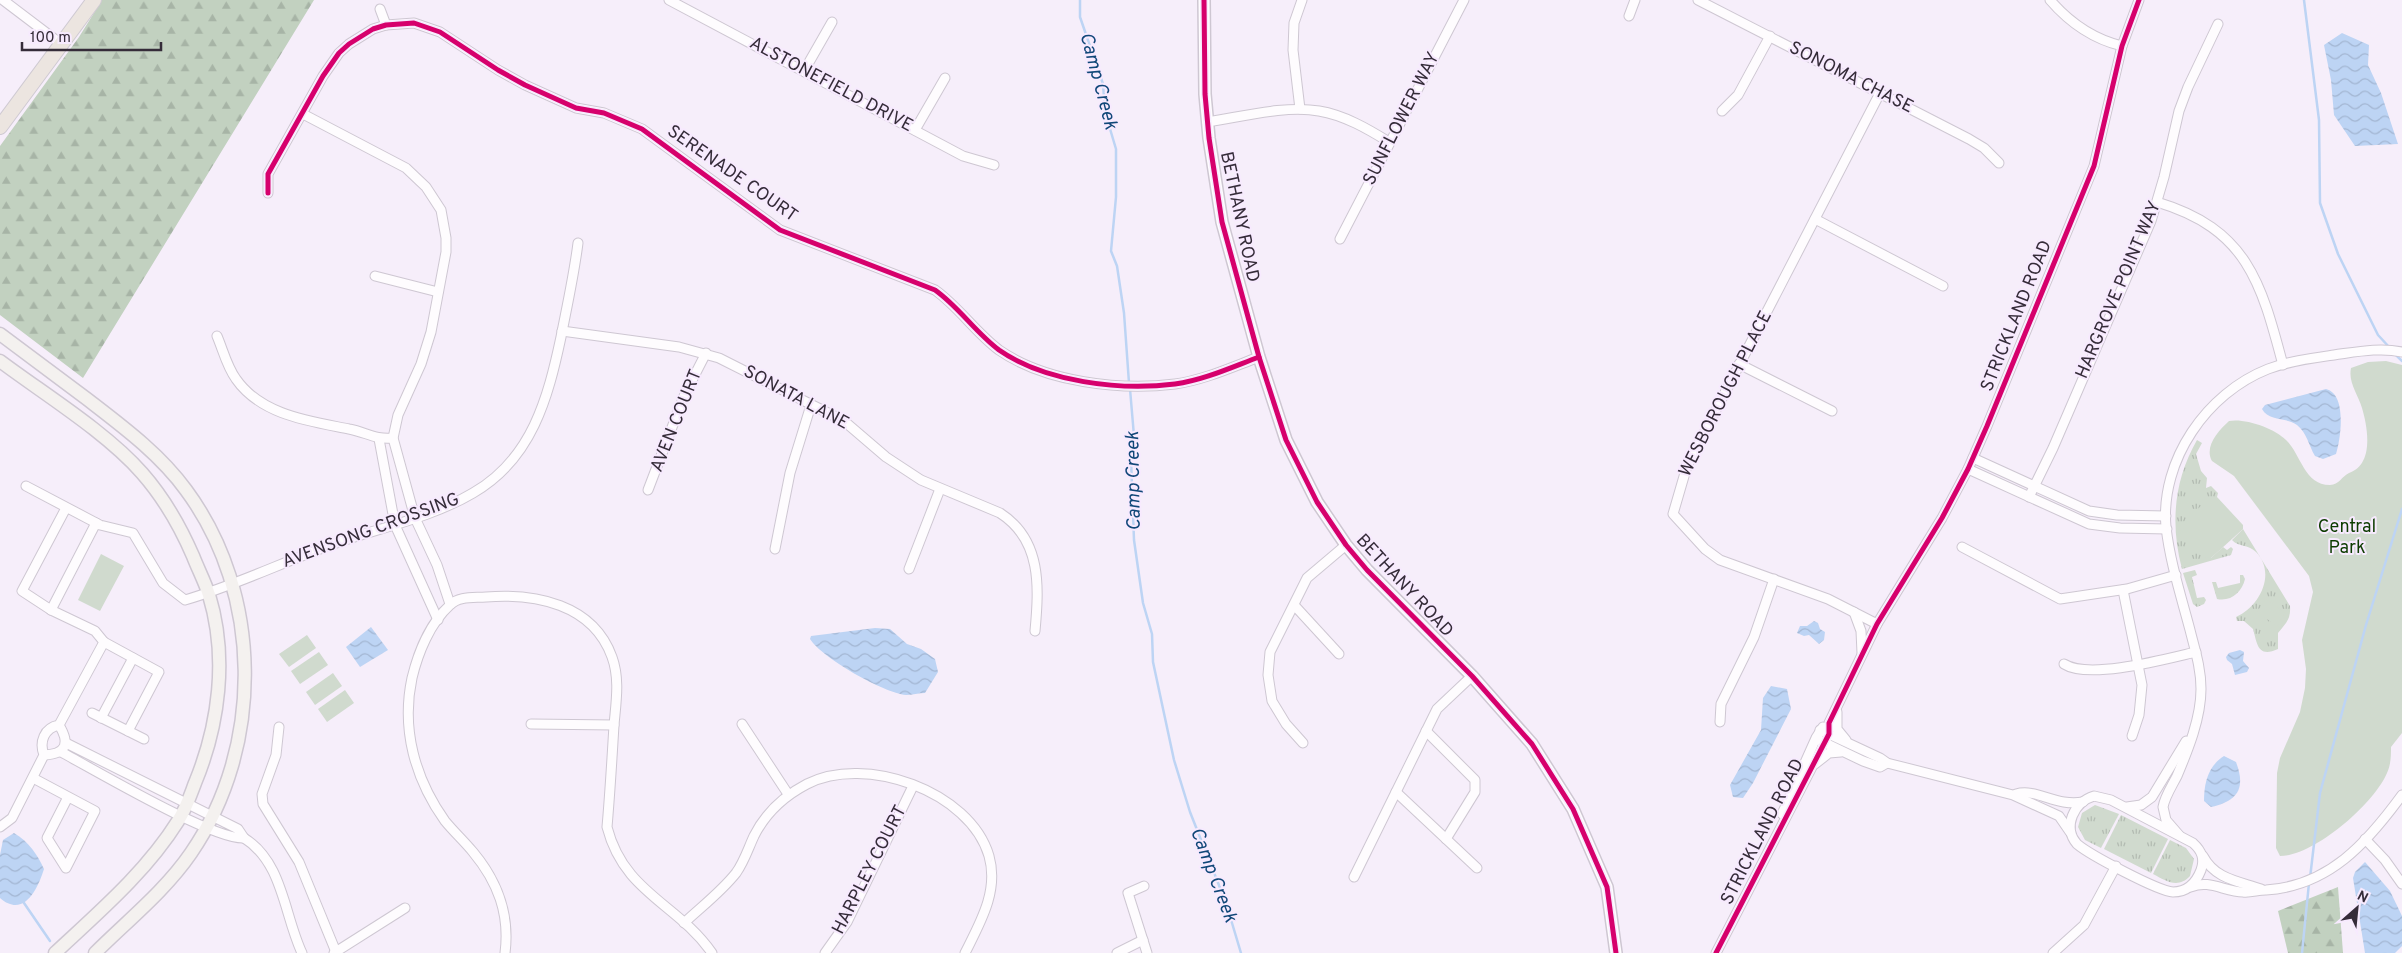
<svg xmlns="http://www.w3.org/2000/svg" width="2402" height="953" font-family="Overpass,sans-serif">
<defs>
<pattern id="grass-tufts" width="24" height="20" patternUnits="userSpaceOnUse" patternTransform="scale(1.25)"><rect width="24" height="20" fill="#d0dace"/><path d="M3 7l-1-3M5 7V3M7 7l1-3M15 17l-1-3M17 17v-4M19 17l1-3" fill="none" stroke="#b3bbb2"/></pattern>
<pattern id="forest-firs" width="22" height="20" patternUnits="userSpaceOnUse" patternTransform="scale(1.25)"><rect width="22" height="20" fill="#c2d1c0"/><path d="M5 1l3.5 6h-7zM16 11l3.5 6h-7z" fill="#a7b4a6"/></pattern>
<pattern id="water-waves" width="16" height="10" patternUnits="userSpaceOnUse" patternTransform="scale(1.25)"><rect width="16" height="10" fill="#bdd4f4"/><path d="M0 5q4-4 8 0t8 0" fill="none" stroke="#a3b6d2"/></pattern>
</defs>
<rect width="100%" height="100%" fill="#f6eefa"/>
<g fill="url(#grass-tufts)">
<path d="M2197 440 2202 443 2196 454 2201 471 2207 478 2206 488 2211 486 2218 493 2217 497H2211V558L2223 547 2227 550 2231 547 2233 549 2231 555 2182 569C2170 524 2174 480 2197 440Z"/>
<path d="M2243 529 2290 606C2291 619 2286 623 2278 633V649C2257 659 2257 642 2253 629L2244 621H2237L2236 617C2259 607 2277 574 2256 552 2248 544 2238 547 2232 540Z"/>
<polygon points="2195,570 2197,575 2192,577 2197,598 2204,597 2206,600 2204,604 2197,607 2193,604 2183,573"/>
<path d="M2240 575H2243L2245 579C2242 592 2231 602 2217 599L2212 582H2216L2218 588 2240 583Z"/>
<polygon points="2095,805 2119,814 2101,848 2085,840 2078,827 2082,813"/>
<polygon points="2121,815 2168,839 2151,873 2104,849"/>
<path d="M2170 840 2186 848 2194 859 2190 876C2178 889 2166 881 2153 874Z"/>
</g>
<g fill="url(#forest-firs)">
<polygon points="102,0 314,0 83,378 0,315 0,146 79,37"/>
<polygon points="2338,887 2343,953 2288,953 2278,911"/>
</g>
<g fill="#d0dace">
<path d="M2386 361 2402 365V733L2391 747C2391 756 2391 764 2387 773 2374 804 2314 856 2280 856L2276 848 2277 773 2280 758 2300 712 2305 688 2306 669 2302 640 2313 592 2309 576 2234 476 2212 461C2204 447 2218 431 2229 421 2245 418 2274 428 2286 440 2301 454 2304 485 2330 485 2339 485 2342 476 2349 473 2374 465 2368 428 2362 408 2358 394 2348 383 2351 368L2368 362Z"/>
<polygon points="2211,497 2217,497 2243,525 2243,529 2211,558 2205,557 2180,531 2181,524"/>
<polygon points="101,554 124,566 100,611 78,600"/>
<polygon points="2266,599 2285,613 2277,626 2257,612"/>
<polygon points="307,635 316,648 289,667 279,654"/>
<polygon points="319,652 328,665 300,684 291,671"/>
<polygon points="333,673 342,686 315,705 306,692"/>
<polygon points="345,690 354,703 327,722 318,709"/>
</g>
<g fill="url(#water-waves)">
<polygon points="2342,33 2369,45 2368,65 2381,93 2398,144 2355,146 2334,115 2331,80 2324,45"/>
<path d="M2326 389C2347 394 2341 438 2336 454L2323 459 2315 456C2309 446 2307 433 2297 425 2287 417 2269 422 2262 409L2265 405Z"/>
<polygon points="1814,621 1818,623 1820,629 1825,632 1824,640 1819,644 1809,635 1804,636 1797,633 1800,626 1807,626"/>
<polygon points="371,627 388,650 360,667 346,647"/>
<path d="M875 628 890 629 907 644 921 649 935 659 938 672 925 693C919 693 912 695 906 695 884 693 822 658 810 639L811 636Z"/>
<polygon points="2240,650 2244,652 2243,661 2249,668 2247,672 2235,675 2232,664 2227,660 2226,657 2229,653"/>
<polygon points="1771,686 1787,689 1791,709 1753,783 1743,798 1733,797 1730,785 1761,730 1763,698"/>
<path d="M2224 756 2236 762C2246 788 2238 801 2211 807L2204 801C2204 783 2208 766 2224 756Z"/>
<path d="M14 833C29 842 37 854 44 869 38 888 24 919 0 898V855L3 840Z"/>
<polygon points="2365,862 2390,891 2402,916 2402,946 2395,953 2365,953 2353,878 2355,872"/>
</g>
<g fill="none" stroke-linecap="round" stroke-linejoin="round">
<g stroke="#bdd4f4" stroke-width="2.5">
<polyline points="1080,0 1080,17 1103,84 1105,112 1116,149 1116,197 1111,251 1117,266 1124,313 1129,383"/>
<polyline points="2304,0 2319,120 2320,203 2338,254 2378,335 2390,348"/>
<polyline points="2395,354 2402,361"/>
<polyline points="1130,389 1134,436 1131,459 1134,540 1143,603 1152,634 1153,662 1174,760 1190,812 1226,903 1241,953"/>
<polyline points="2310,878 2320,793 2366,625 2402,509"/>
<polyline points="24,903 50,941"/>
<polyline points="2302,953 2309,883"/>
</g>
<defs>
<g id="minor">
<polyline points="3,0 61,44"/>
<polyline points="669,0 963,156 994,165"/>
<polyline points="1698,0 1969,139 1984,148 1999,163"/>
<path d="M2050 0C2069 22 2093 39 2122 46"/>
<polyline points="380,9 386,25"/>
<polyline points="1629,16 1635,0"/>
<polyline points="804,71 832,22"/>
<polyline points="1300,109 1293,50 1294,23 1302,0"/>
<polyline points="1722,111 1738,95 1770,36"/>
<polyline points="303,114 406,168 426,187 441,210 446,238 446,252 431,332 421,364 398,415 393,438 415,518 437,565 450,604"/>
<path d="M1207 122C1241 117 1286 105 1319 111 1344 115 1368 129 1389 142"/>
<polyline points="915,130 945,78"/>
<path d="M268 193V174L323 76 339 53 349 44 373 29 386 25 414 23 440 32 498 70 525 85 576 108 604 113 642 129 780 230 935 290C959 307 975 332 999 350 1045 382 1120 391 1175 384 1204 380 1232 367 1259 357"/>
<path d="M2157 202C2247 229 2261 282 2283 365"/>
<polyline points="1815,219 1943,286"/>
<polyline points="1340,239 1464,0"/>
<polyline points="375,276 438,292"/>
<path d="M562 331 679 347 719 358 844 421 886 457 921 480 1000 513C1042 540 1039 587 1035 631"/>
<path d="M217 336C223 350 227 367 236 379 261 415 309 421 349 429 366 432 375 440 393 438"/>
<polyline points="1739,364 1832,411"/>
<polyline points="379,439 395,525 438,620"/>
<polyline points="1973,458 2089,511 2117,515 2166,516"/>
<polyline points="1968,469 2089,524 2120,528 2167,529"/>
<path d="M26 486 100 525 133 533 163 583 185 600C240 584 291 558 345 540 388 526 434 516 473 493 532 459 548 398 561 337 567 306 574 275 578 243"/>
<polyline points="648,490 684,396 706,353"/>
<polyline points="2029,497 2053,448 2151,221 2164,177 2179,111 2188,87 2218,24"/>
<polyline points="1962,547 2060,599 2127,589 2176,575"/>
<polyline points="775,549 790,473 811,405"/>
<polyline points="909,569 940,489"/>
<polyline points="2123,590 2142,685 2139,715 2132,736"/>
<polyline points="1294,605 1339,654"/>
<polyline points="51,610 96,523"/>
<polyline points="1854,612 1861,631 1862,653"/>
<polyline points="1877,624 1828,599 1720,560 1705,549 1673,514 1687,466 1880,93"/>
<polyline points="104,642 159,672 128,731"/>
<path d="M2064 664C2089 680 2166 659 2196 652"/>
<polyline points="1837,712 1837,729 1846,740"/>
<polyline points="92,713 144,739"/>
<polyline points="101,718 133,658"/>
<polyline points="1720,722 1721,704 1754,637 1774,579"/>
<polyline points="531,724 614,725"/>
<polyline points="742,724 788,794"/>
<polyline points="279,727 276,755 262,794 263,804 299,862 336,952"/>
<polyline points="1820,730 1880,758 1887,763 2013,795 2059,816 2070,832"/>
<polyline points="1426,731 1475,780 1475,792 1446,839"/>
<polyline points="1819,740 1863,761 1880,767 1887,763"/>
<polyline points="1303,743 1286,724 1272,701 1268,675 1270,652 1307,578 1346,545"/>
<path d="M61 752C95 770 213 840 244 838L238 829 66 743"/>
<path d="M44 755C67 754 70 743 59 725"/>
<polyline points="1815,764 1829,753 1841,752"/>
<polyline points="33,778 95,811 66,868 47,838 68,797"/>
<polyline points="1396,792 1477,868"/>
<path d="M2016 794C2037 788 2056 807 2083 802"/>
<path d="M2094 796 2111 800 2193 843C2202 851 2205 859 2201 870 2196 883 2188 892 2173 892 2158 891 2090 855 2077 844 2062 827 2074 802 2094 796Z"/>
<polyline points="2127,807 2141,805 2152,797 2186,741"/>
<polyline points="1782,814 1816,738 1823,727"/>
<path d="M0 827 12 818 44 755C39 742 44 728 59 725L104 642 95 631 51 610 22 591 66 508"/>
<path d="M2179 835 2166 820 2163 807C2165 796 2172 786 2177 776 2188 750 2201 718 2201 689 2201 668 2195 650 2190 630 2181 596 2170 562 2166 527 2160 460 2207 393 2268 369 2289 361 2313 358 2334 355 2356 352 2380 347 2402 352"/>
<path d="M244 838C283 862 284 915 302 953"/>
<polyline points="2365,839 2385,860 2402,884"/>
<path d="M2203 856C2215 879 2238 881 2261 889"/>
<polyline points="1354,877 1437,709 1472,676"/>
<polyline points="1144,886 1128,893 1147,953"/>
<path d="M2191 887C2209 879 2225 892 2243 892 2250 893 2258 890 2266 890 2329 886 2367 843 2402 795"/>
<path d="M684 923C701 907 721 892 736 873 744 862 748 849 754 836 766 812 784 796 807 784 865 754 970 791 989 856 999 891 980 923 965 953"/>
<polyline points="334,953 405,908"/>
<path d="M505 953C510 914 498 882 473 852 464 841 454 832 445 821 415 779 401 729 412 678 418 653 430 623 450 605 459 596 473 598 486 597 535 593 593 604 612 657 620 679 616 702 614 725 612 759 610 793 607 827 624 893 677 903 712 953"/>
<polyline points="825,953 847,922 913,786"/>
<polyline points="1117,953 1143,940"/>
<polyline points="1716,953 1829,734 1829,723 1877,624 1942,518 1968,469 1987,426 2094,166 2122,46 2139,0"/>
<polyline points="2053,953 2084,925 2116,866"/>
</g>
<polyline id="tertiary" points="1204,0 1205,94 1209,138 1222,222 1259,357 1286,440 1317,502 1346,545 1367,570 1472,676 1532,744 1573,809 1607,887 1616,953"/>
<g id="secondary">
<path d="M0 334C29 356 58 377 87 399 122 426 160 454 186 490 263 594 264 747 191 853 165 891 127 921 95 953"/>
<path d="M0 361C44 394 106 432 142 473 164 498 180 526 193 556 198 569 205 582 209 595 228 657 219 725 195 783 190 796 186 809 178 821 146 872 99 912 55 953"/>
</g>
<polyline id="primary" points="0,127 94,0"/>
</defs>
<use href="#minor" stroke="#cec7d2" stroke-width="11"/>
<use href="#tertiary" stroke="#cec7d2" stroke-width="14"/>
<use href="#secondary" stroke="#cec7d2" stroke-width="15"/>
<use href="#primary" stroke="#cfcad2" stroke-width="16"/>
<use href="#minor" stroke="#fefcfe" stroke-width="9"/>
<use href="#tertiary" stroke="#fefcfe" stroke-width="11"/>
<use href="#secondary" stroke="#f4f1ef" stroke-width="12"/>
<use href="#primary" stroke="#ece5e0" stroke-width="14"/>
<defs>
<g id="cycleway">
<polyline points="1204,0 1205,94 1209,138 1222,222 1259,357 1286,440 1317,502 1346,545 1367,570 1472,676 1532,744 1573,809 1607,887 1616,953"/>
<path d="M268 193V174L323 76 339 53 349 44 373 29 386 25 414 23 440 32 498 70 525 85 576 108 604 113 642 129 780 230 935 290C959 307 975 332 999 350 1045 382 1120 391 1175 384 1204 380 1232 367 1259 357"/>
<polyline points="1716,953 1829,734 1829,723 1877,624 1942,518 1968,469 1987,426 2094,166 2122,46 2139,0"/>
</g>
</defs>
<use href="#cycleway" stroke="#f7eafe" stroke-width="8"/>
<use href="#cycleway" stroke="#d6006c" stroke-width="5"/>
</g>
<g text-anchor="middle" dominant-baseline="central" stroke-width="4" stroke-linejoin="round" paint-order="stroke">
<g font-size="18" fill="#352c39" stroke="#f7eafe">
<text transform="translate(1851 78) rotate(27)">SONOMA CHASE</text>
<text transform="translate(831 85) rotate(28)">ALSTONEFIELD DRIVE</text>
<text transform="translate(1402 119) rotate(-63)">SUNFLOWER WAY</text>
<text transform="translate(732 174) rotate(35)">SERENADE COURT</text>
<text transform="translate(1239 217) rotate(78)">BETHANY ROAD</text>
<text transform="translate(2119 290) rotate(-67)">HARGROVE POINT WAY</text>
<text transform="translate(2017 316) rotate(-68)">STRICKLAND ROAD</text>
<text transform="translate(1726 394) rotate(-63)">WESBOROUGH PLACE</text>
<text transform="translate(796 398) rotate(28)">SONATA LANE</text>
<text transform="translate(677 421) rotate(-68)">AVEN COURT</text>
<text transform="translate(371 531) rotate(-20)">AVENSONG CROSSING</text>
<text transform="translate(1404 586) rotate(47)">BETHANY ROAD</text>
<text transform="translate(1763 832) rotate(-63)">STRICKLAND ROAD</text>
<text transform="translate(870 870) rotate(-63)">HARPLEY COURT</text>
</g>
<g font-size="18" fill="#0d3c00" stroke="#f7eafe">
<text x="2347" y="527">Central<tspan x="2347" dy="21">Park</tspan></text>
</g>
<g font-size="19" font-style="italic" fill="#104778" stroke="#f7eafe">
<text transform="translate(1098 81) rotate(75)">Camp Creek</text>
<text transform="translate(1134 481) rotate(-91)">Camp Creek</text>
<text transform="translate(1213 875) rotate(69)">Camp Creek</text>
</g>
</g>
<g transform="translate(2357 908) rotate(27)" stroke="#f7eafe" stroke-width="4" paint-order="stroke">
<path d="M0-4L9 19L0 12L-9 19Z" fill="#352c39"/>
<text y="-8" font-size="14" font-weight="bold" text-anchor="middle" fill="#352c39">N</text>
</g>
<path d="M22 42v8h139v-8" fill="none" stroke="#352c39" stroke-width="2.5"/>
<text x="30" y="42" font-size="15" fill="#352c39" stroke="#f7eafe" stroke-width="4" paint-order="stroke">100 m</text>
</svg>
